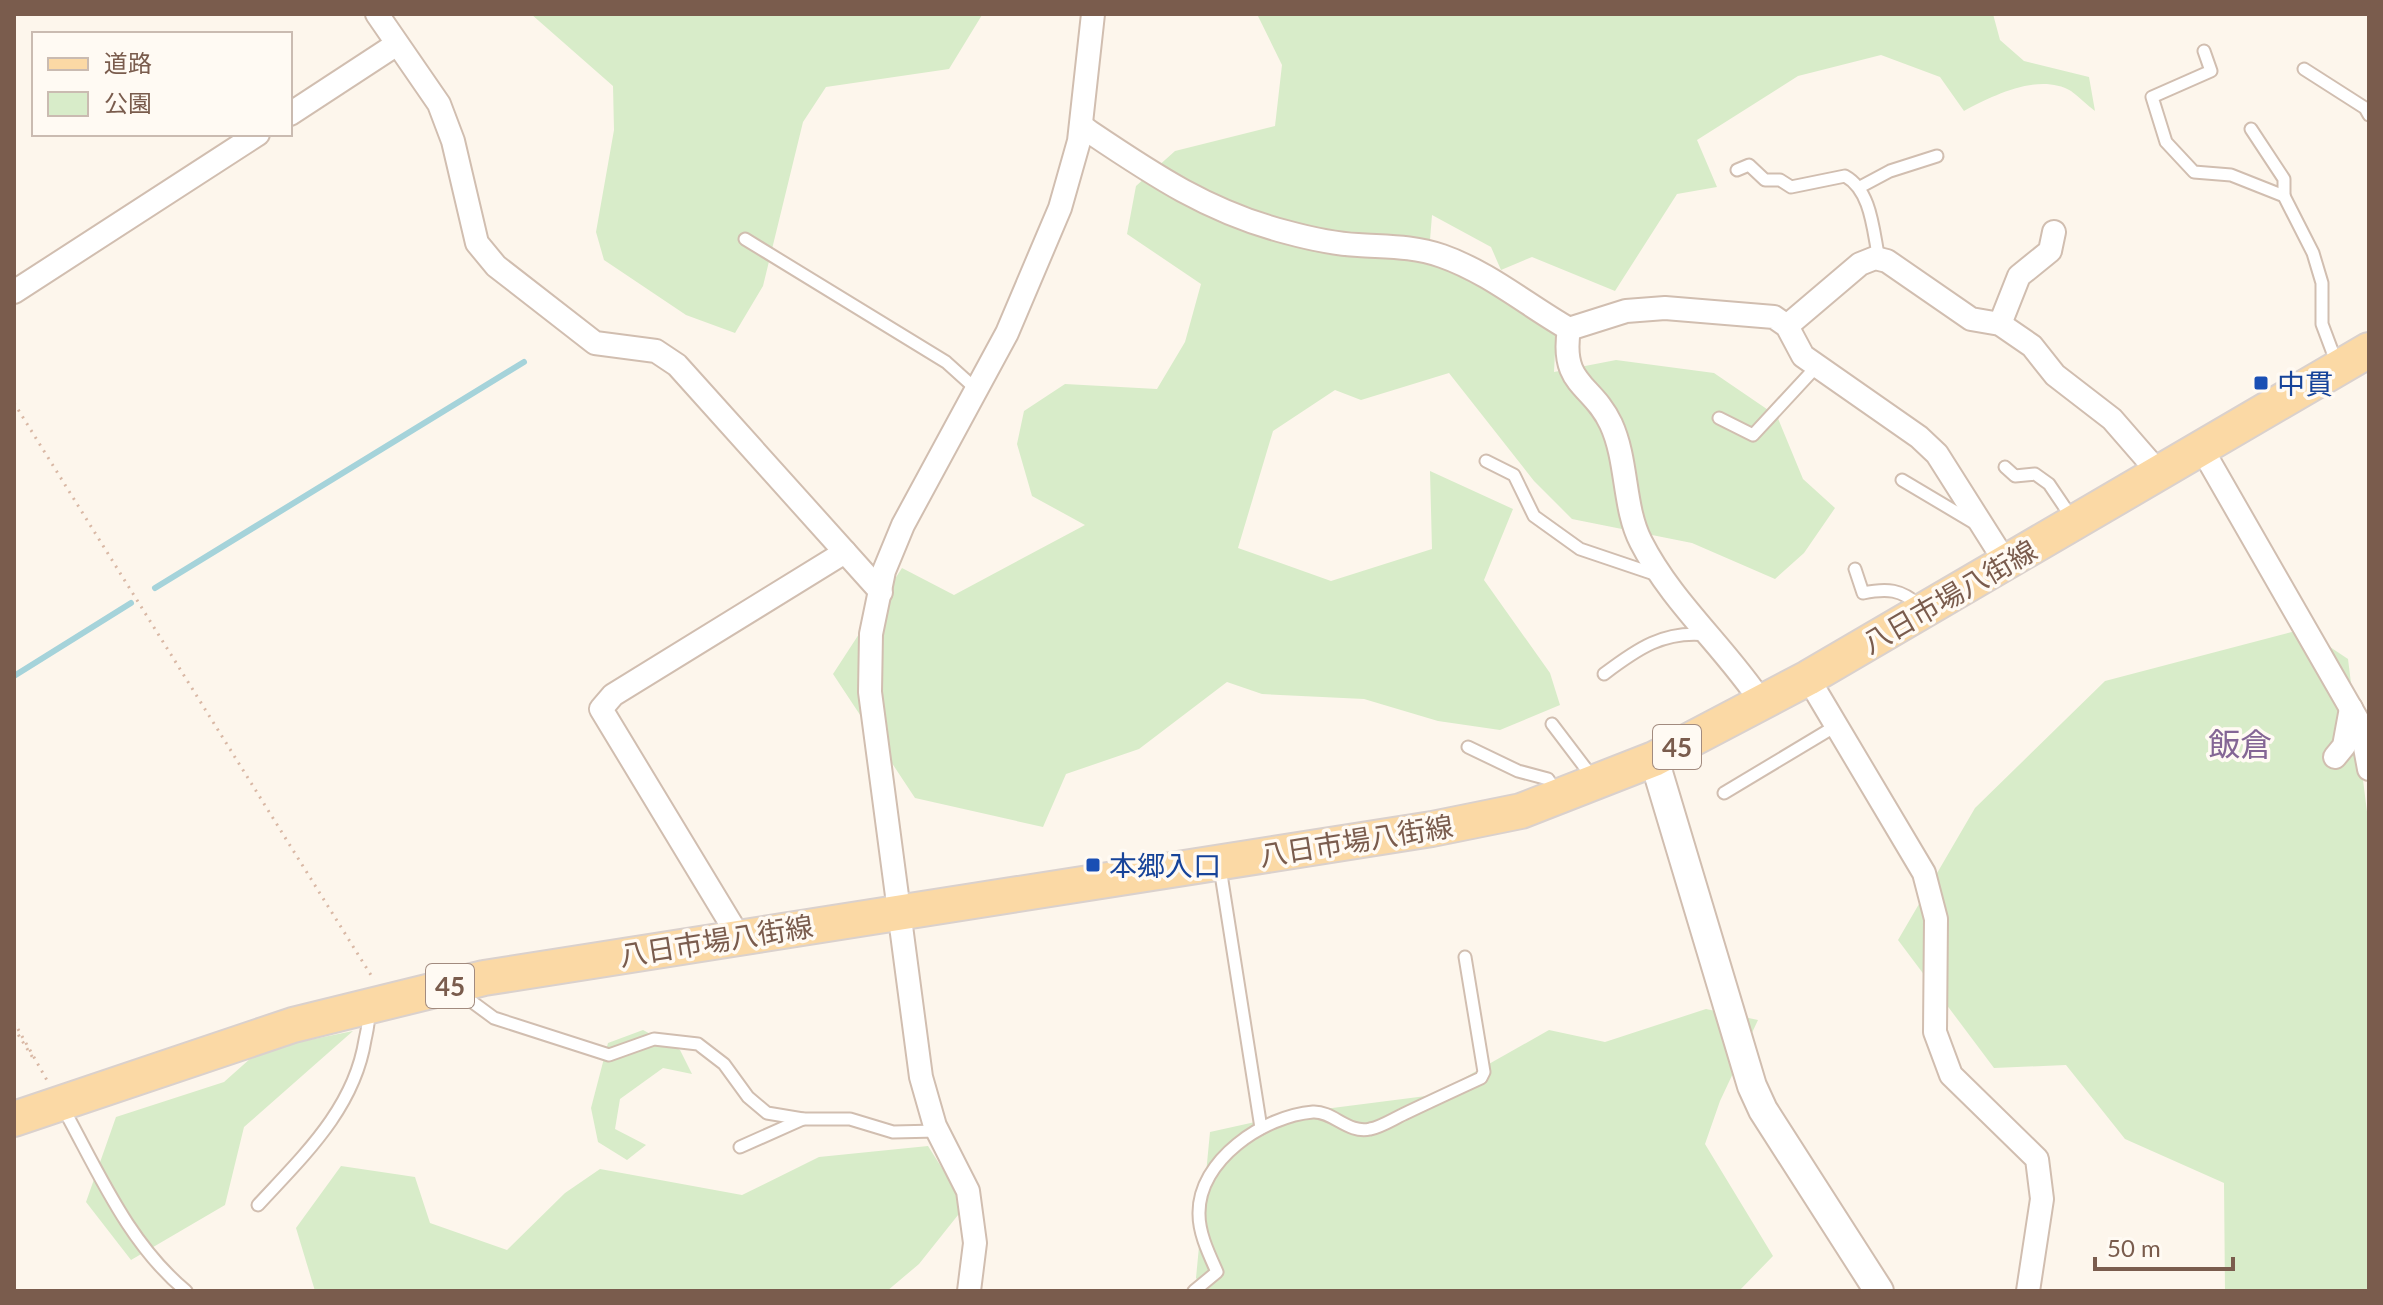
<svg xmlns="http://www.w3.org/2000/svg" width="2383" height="1305" font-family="Lato,'Noto Sans JP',sans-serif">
<rect width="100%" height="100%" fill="#fdf6ec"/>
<g fill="#d8ecc9">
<polygon points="531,14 981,14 982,15 949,69 826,87 803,122 763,286 735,333 686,315 604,260 596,232 614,130 613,86"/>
<path d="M1257 14H1993L2000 40 2024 61 2089 77 2095 111C2087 105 2079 97 2071 91 2039 72 1992 96 1964 111L1940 77 1881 55 1798 76 1697 140 1717 187 1677 194 1615 291 1532 257 1501 270 1491 247 1432 215 1430 240 1468 278 1556 332 1554 372 1616 360 1714 373 1777 416 1803 479 1835 508 1804 553 1775 579 1692 543 1572 519 1534 481 1449 373 1361 400 1335 390 1273 431 1238 548 1331 581 1432 549 1430 471 1513 509 1484 580 1550 673 1560 705 1500 730 1438 721 1364 699 1262 694 1227 682 1139 749 1066 774 1043 827 915 798 833 674 902 568 954 595 1085 525 1032 496 1017 444 1024 411 1065 384 1157 389 1185 342 1201 284 1127 234 1136 186 1175 151 1275 126 1282 65Z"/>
<polygon points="2303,629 2348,659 2369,828 2369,1291 2225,1291 2224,1183 2125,1139 2066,1065 1994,1068 1898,940 1975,808 2105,681"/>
<polygon points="1706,1009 1758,1020 1720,1101 1705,1144 1773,1256 1739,1291 1204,1291 1196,1278 1210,1132 1301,1112 1434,1095 1549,1030 1605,1042"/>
<polygon points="643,1030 680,1050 692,1074 663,1068 620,1099 615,1129 646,1145 627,1160 598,1142 591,1108 608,1043"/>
<polygon points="353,1031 244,1127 225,1205 131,1260 86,1202 116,1117 224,1082 260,1050"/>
<polygon points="928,1146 954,1187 962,1210 919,1264 887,1291 315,1291 296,1228 341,1166 415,1177 430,1223 507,1250 565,1193 600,1169 742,1195 819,1157"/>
</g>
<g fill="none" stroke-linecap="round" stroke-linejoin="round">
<g stroke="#a5d3da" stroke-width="6">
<polyline points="155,588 524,362"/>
<polyline points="14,676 131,603"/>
</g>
<defs>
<g id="service">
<polyline points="2204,51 2211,71 2152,97 2166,142 2194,172 2231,175 2284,196 2313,253 2322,283 2322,324 2337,364"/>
<polyline points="2304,69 2365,108 2369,115"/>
<polyline points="2251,129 2284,179 2284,196"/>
<path d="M1737 170 1749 165 1765 180H1780L1791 187 1845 176C1872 191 1873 232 1879 259"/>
<polyline points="1860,187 1890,171 1937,156"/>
<polyline points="745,239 946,362 977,390"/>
<polyline points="1719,418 1753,435 1817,366"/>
<polyline points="1486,461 1514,475 1534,516 1580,549 1657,575"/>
<polyline points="2005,467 2015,476 2035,474 2049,484 2072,518"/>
<polyline points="1902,480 1976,524"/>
<path d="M1855 569 1863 593C1887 588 1901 589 1920 606"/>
<path d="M1604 674C1637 649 1664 630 1707 635"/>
<polyline points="1552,724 1593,778"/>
<polyline points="1468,747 1518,771 1548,779 1557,793"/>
<polyline points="1724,793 1834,727"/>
<polyline points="1220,868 1261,1128"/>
<polyline points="456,990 494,1018 609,1055 654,1039 698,1044 724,1064 748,1097 767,1113 803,1119 850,1119 893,1132 937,1131"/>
<path d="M62 1106C98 1171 128 1243 186 1291"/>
<polyline points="740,1147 803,1119"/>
<path d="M258 1205C303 1156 354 1109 365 1040 367 1030 370 1020 368 1010"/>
<path d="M1194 1291 1217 1272C1209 1254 1199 1234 1199 1214 1198 1160 1264 1116 1313 1112 1333 1111 1348 1134 1370 1129 1381 1127 1393 1119 1404 1114 1429 1102 1455 1090 1481 1078L1484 1072 1465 957"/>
</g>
<g id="minor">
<polyline points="377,14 439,104 453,141 477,243 496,266 595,343 656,351 677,365 881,592"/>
<polyline points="290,114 397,44"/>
<path d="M1081 126C1148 171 1205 211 1286 232 1308 238 1335 244 1358 245 1387 247 1413 246 1442 256 1488 272 1527 305 1569 329L1626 311 1665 308 1774 317 1787 326 1803 356 1919 437 1937 454 2006 563"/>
<polyline points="14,292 258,134"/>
<polyline points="2000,324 2019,276 2050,251 2054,232"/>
<polyline points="1787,326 1860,264 1875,258 1887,261 1971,319 2000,324 2032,346 2055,375 2112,419 2159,473"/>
<path d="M1569 329C1560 386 1592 383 1611 424 1628 461 1623 507 1641 542 1672 603 1725 647 1762 703"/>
<polyline points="2202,449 2361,726 2369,769"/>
<polyline points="1808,678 1924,873 1936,919 1935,1032 1951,1075 2037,1159 2042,1199 2028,1291"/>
<polyline points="2335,757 2344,746 2351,708"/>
<polyline points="739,937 601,709 613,695 845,552"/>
<polyline points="969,1291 975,1243 968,1191 935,1126 921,1077 870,692 871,634 884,571 903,525 1007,333 1060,208 1079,141 1093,14"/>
</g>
<polyline id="tertiary" points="1654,759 1752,1086 1763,1110 1879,1291"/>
<polyline id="primary" points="14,1119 293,1025 484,978 1432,829 1521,811 1654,759 1808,678 2369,350"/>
</defs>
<use href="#service" stroke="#d1beb0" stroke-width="15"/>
<use href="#minor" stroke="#d1beb0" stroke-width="26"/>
<use href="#tertiary" stroke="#d1beb0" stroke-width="32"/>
<use href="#primary" stroke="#dad1cd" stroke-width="38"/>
<g stroke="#d9b8a5" stroke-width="3" stroke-dasharray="2 6" stroke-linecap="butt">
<polyline points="14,403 374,980"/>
<polyline points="14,1022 48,1082"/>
<polyline points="14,1028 33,1058"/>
</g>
<use href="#service" stroke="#fff" stroke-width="11"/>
<use href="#minor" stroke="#fff" stroke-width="22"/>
<use href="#tertiary" stroke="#fff" stroke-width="28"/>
<use href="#primary" stroke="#fbd9a5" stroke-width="34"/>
</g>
<g fill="#1a4fb4" stroke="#fffaf3" stroke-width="3">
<rect x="2253" y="375" width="16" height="16" rx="4"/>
<rect x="1085" y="857" width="16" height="16" rx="4"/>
</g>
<g text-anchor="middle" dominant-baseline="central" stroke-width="7" stroke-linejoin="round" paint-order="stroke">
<g fill="#fffaf3" stroke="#a28b7f" stroke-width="2">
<rect x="1653" y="725" width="48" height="44" rx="6"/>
<rect x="426" y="964" width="48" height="44" rx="6"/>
</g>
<g font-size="26" font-weight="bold" fill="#7a5c4d">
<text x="1677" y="747">45</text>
<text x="450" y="986">45</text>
</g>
<g font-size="28" fill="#164399" stroke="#fffaf3" text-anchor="start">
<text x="2277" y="383">中貫</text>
<text x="1109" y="865">本郷入口</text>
</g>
<g font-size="28" fill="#7a5c4d" stroke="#fffaf3">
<text transform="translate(1949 596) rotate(-30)">八日市場八街線</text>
<text transform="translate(1356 840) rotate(-9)">八日市場八街線</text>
<text transform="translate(716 940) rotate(-9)">八日市場八街線</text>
</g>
<g font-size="32" fill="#846695" stroke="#fffaf3">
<text x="2240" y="743">飯倉</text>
</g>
</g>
<rect width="2383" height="1305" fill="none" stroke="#7a5c4d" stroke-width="32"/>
<rect x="32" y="32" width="260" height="104" fill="#fffaf3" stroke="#cabbb1" stroke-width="2"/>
<rect x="48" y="58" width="40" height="12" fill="#fbd9a5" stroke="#cabbb1" stroke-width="2"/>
<text x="104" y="72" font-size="24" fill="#7a5c4d">道路</text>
<rect x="48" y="92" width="40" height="24" fill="#d8ecc9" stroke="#cabbb1" stroke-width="2"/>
<text x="104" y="112" font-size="24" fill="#7a5c4d">公園</text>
<path d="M2095 1257v12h138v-12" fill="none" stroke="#7a5c4d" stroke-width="4"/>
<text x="2107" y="1257" font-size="24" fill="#7a5c4d" stroke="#fffaf3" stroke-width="6" paint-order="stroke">50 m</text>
</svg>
